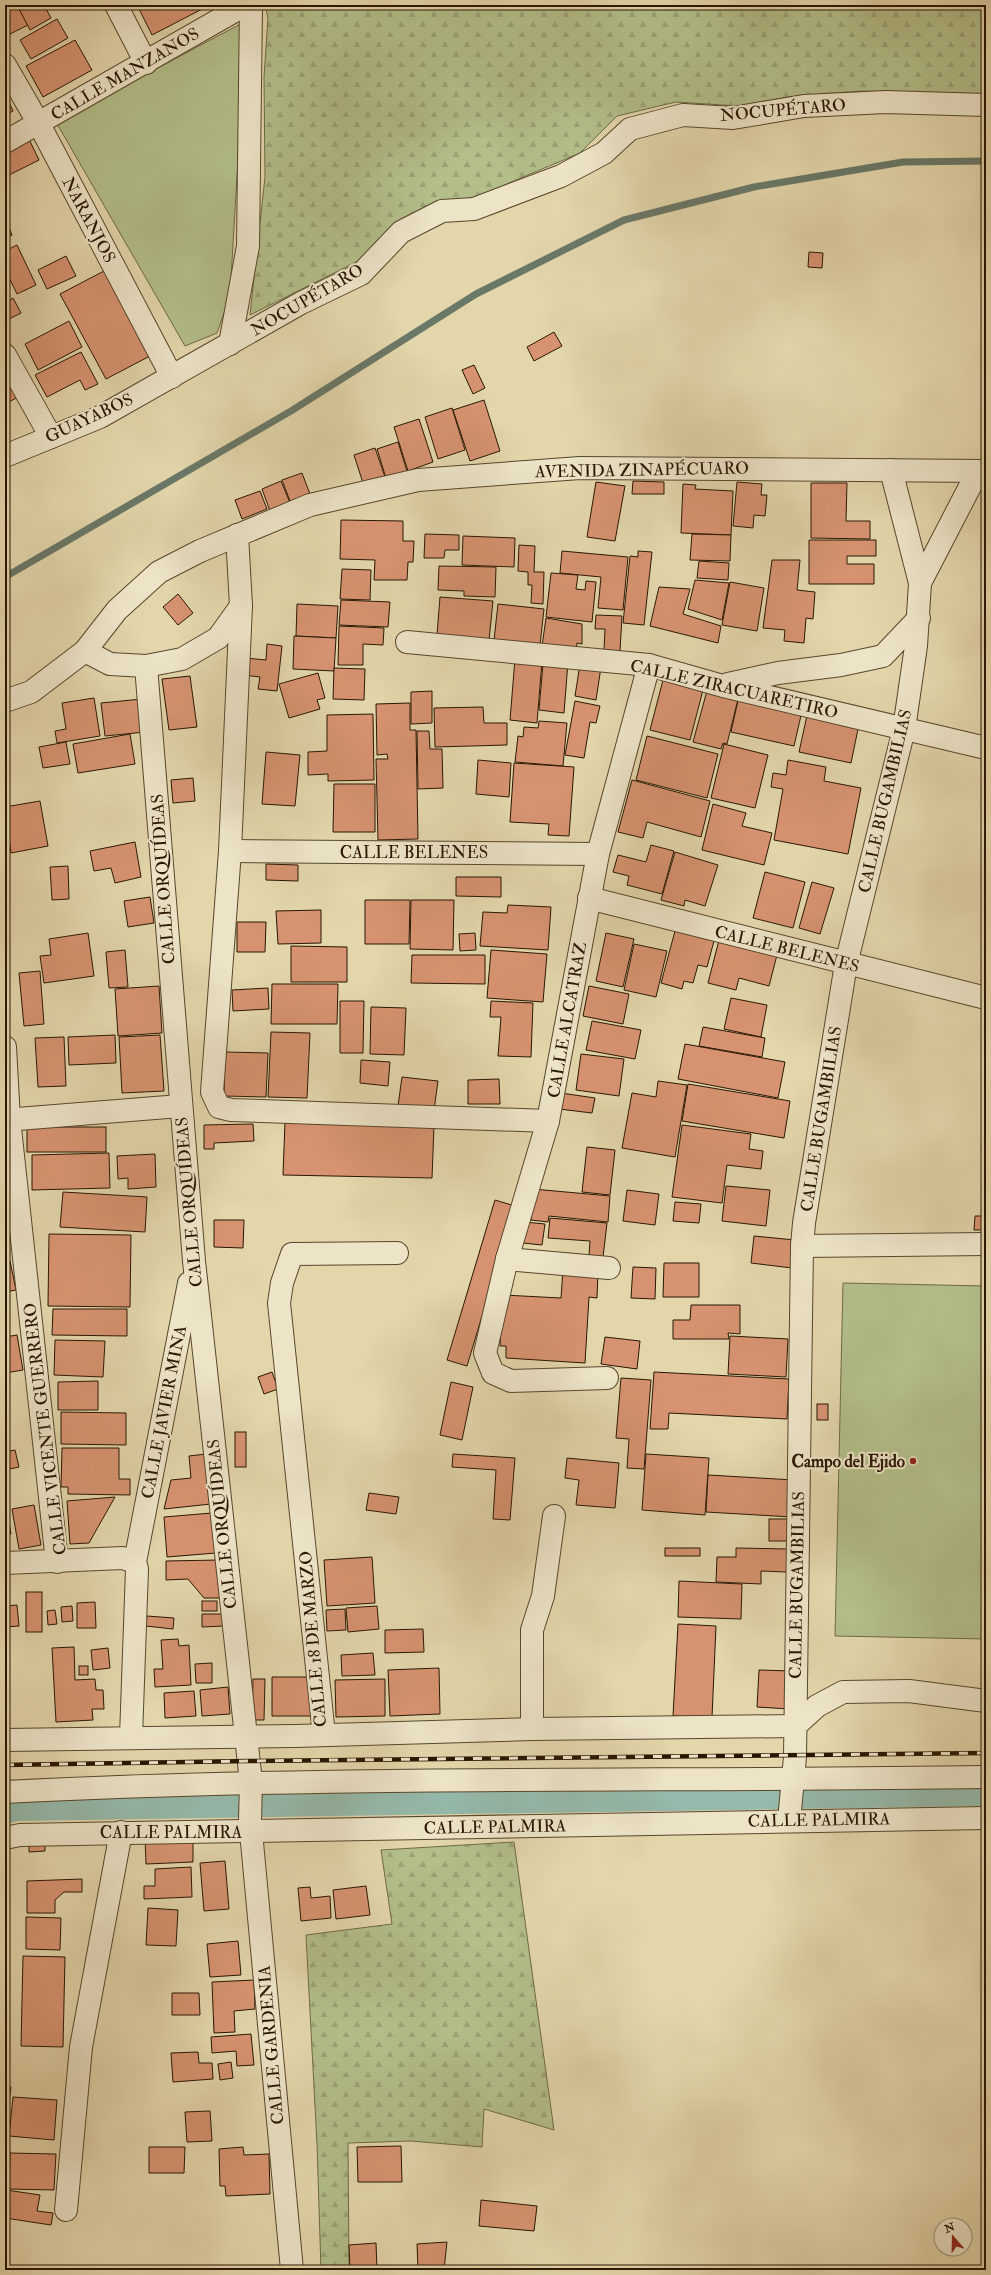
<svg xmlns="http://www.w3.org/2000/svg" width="991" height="2275" font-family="'IM FELL Double Pica',serif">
<defs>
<pattern id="forest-firs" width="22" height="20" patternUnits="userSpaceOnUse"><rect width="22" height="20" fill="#b3be89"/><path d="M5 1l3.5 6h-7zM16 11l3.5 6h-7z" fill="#9aa375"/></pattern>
</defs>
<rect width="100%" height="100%" fill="#e3d6ab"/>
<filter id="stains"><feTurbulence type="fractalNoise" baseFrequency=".005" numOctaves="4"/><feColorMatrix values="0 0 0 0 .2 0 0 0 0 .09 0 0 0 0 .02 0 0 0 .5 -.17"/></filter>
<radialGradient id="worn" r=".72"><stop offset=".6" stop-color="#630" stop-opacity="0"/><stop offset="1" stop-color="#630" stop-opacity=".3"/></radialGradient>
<g fill="url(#forest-firs)" stroke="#6e6a46">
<polygon points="265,5 986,5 986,94 860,91 788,97 738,106 676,102 617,116 580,153 476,197 429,205 399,220 358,261 250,315 265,177 264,77 268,18"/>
<polygon points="514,1842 554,2130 484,2109 482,2147 411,2141 348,2143 349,2270 321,2270 317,2144 306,1935 392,1924 381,1850"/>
</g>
<g fill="#b3be89" stroke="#6e6a46">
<polygon points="246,21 230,296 217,333 185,346 56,122"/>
<polygon points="843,1283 986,1286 986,1639 835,1636"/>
</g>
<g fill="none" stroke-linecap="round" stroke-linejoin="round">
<polyline stroke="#6a7867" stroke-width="7" points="5,577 291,411 476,294 624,220 754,187 903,162 986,161"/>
<polyline stroke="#95b9aa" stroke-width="24" points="5,1812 16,1809 986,1794"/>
</g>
<g fill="#d79371" stroke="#291602">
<polygon points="15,5 17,5 28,25 10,34 5,24 5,10"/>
<polygon points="17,5 44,5 51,18 30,30"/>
<polygon points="137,5 207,5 208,6 152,35"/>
<polygon points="57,19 68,38 31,59 20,40"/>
<polygon points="75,40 92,70 43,97 26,66"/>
<polygon points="5,94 13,111 5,115"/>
<polygon points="27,135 39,160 5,177 5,145"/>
<polygon points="5,217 12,235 5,238"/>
<polygon points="17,245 36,285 17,294 5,269 5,251"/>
<polygon points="809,252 823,253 822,268 808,267"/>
<polygon points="66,256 76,276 47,289 38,270"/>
<polygon points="104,271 150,356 106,379 60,294"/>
<polygon points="13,298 21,313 5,321 5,303"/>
<polygon points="69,321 82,347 38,370 25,344"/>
<polygon points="554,332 562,346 534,361 527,347"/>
<polygon points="81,352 98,384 85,390 80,380 47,397 35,375"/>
<polygon points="474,365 485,388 473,394 462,370"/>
<polygon points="5,369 20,396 5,404"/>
<polygon points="484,400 500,451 470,461 453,410"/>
<polygon points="452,408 465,450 438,459 425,417"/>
<polygon points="419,419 433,462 408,471 394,427"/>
<polygon points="398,442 407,471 386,478 377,449"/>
<polygon points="375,448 385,477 363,483 354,455"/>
<polygon points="302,473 310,494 290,501 282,480"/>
<polygon points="281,481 290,503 270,511 262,489"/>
<polygon points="633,481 664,482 664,494 632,494"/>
<polygon points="596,482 625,486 615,541 587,537"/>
<polygon points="737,482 762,484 761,495 767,495 765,516 754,515 753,528 733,526"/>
<polygon points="811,483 847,483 846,521 870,521 870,539 811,538"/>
<polygon points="683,484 696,485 695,489 733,491 731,535 681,533"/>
<polygon points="260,491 267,509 242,519 235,500"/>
<polygon points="341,520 403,521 403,541 414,541 413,562 408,562 407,580 374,580 375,560 340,559"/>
<polygon points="425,534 459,535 459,550 445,550 444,558 424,558"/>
<polygon points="692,534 731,535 730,561 690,560"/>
<polygon points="463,536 515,538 514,567 462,565"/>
<polygon points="809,540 876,540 876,556 847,556 847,564 874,564 874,584 809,584"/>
<polygon points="519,545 535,546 534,572 544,572 543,604 531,603 532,585 528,585 528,572 518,571"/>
<polygon points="562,551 628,557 623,610 598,608 601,577 560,573"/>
<polygon points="638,551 652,552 644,625 623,623 630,556 638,557"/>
<polygon points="772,560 800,560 797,590 815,592 813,619 806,618 804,643 784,641 785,630 763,628"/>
<polygon points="699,561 729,563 728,580 697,578"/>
<polygon points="439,566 496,567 495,597 464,596 464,591 438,590"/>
<polygon points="342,569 371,570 370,600 340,599"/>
<polygon points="551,573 578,575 576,589 585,590 586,581 596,582 592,622 546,617"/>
<polygon points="695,580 729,583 722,620 688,609"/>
<polygon points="730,582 764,588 757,631 722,625"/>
<polygon points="659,587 690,589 683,614 721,626 718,643 650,626"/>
<polygon points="178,594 193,613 178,625 163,607"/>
<polygon points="440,597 493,601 489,640 437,635"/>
<polygon points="341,600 390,602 388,627 339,625"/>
<polygon points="297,604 338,606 336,638 296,636"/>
<polygon points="498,604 544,609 540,645 494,640"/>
<polygon points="596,615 622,616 620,651 604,650 605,629 595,629"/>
<polygon points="546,618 582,624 582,644 577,643 576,651 542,646"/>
<polygon points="339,626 384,628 383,645 363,644 363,665 338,665"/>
<polygon points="294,636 336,638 334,671 293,669"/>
<polygon points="267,644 282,646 277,691 258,689 260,677 243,675 245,658 266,660"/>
<polygon points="515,659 542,661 537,723 510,720"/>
<polygon points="568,662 564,713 539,710 543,664"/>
<polygon points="580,664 601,667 596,700 575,696"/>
<polygon points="334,668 365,669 364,700 333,699"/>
<polygon points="318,673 325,698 317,700 320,709 289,718 279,684"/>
<polygon points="190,676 197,727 169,730 162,679"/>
<polygon points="663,680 703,690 690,740 650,730"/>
<polygon points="708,687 739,695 727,744 723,743 721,749 693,742"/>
<polygon points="432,691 432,723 411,724 411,692"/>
<polygon points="739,696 802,711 794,746 731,732"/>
<polygon points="94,698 100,736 57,743 55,731 66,729 62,703"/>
<polygon points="142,699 145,732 105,736 101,703"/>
<polygon points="575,701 600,706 596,723 590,722 584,758 565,755"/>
<polygon points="410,703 410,730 416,730 418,839 378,840 376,759 388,759 387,754 377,755 376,704"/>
<polygon points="483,707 484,723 507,723 507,745 435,747 434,708"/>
<polygon points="808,711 838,717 839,725 858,729 851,763 799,752"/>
<polygon points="373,714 374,780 328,781 328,774 308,775 308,752 327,751 327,715"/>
<polygon points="539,721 567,723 563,766 515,762 518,736 523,737 524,727 538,728"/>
<polygon points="417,731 429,731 430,749 442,749 443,788 418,789"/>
<polygon points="130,734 135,764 78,773 73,744"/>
<polygon points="647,736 718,754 707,798 636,780"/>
<polygon points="66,742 70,764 43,768 39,747"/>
<polygon points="724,744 768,755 755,808 711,798"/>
<polygon points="266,752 300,755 295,806 262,804"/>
<polygon points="478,760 511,763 509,797 476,794"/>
<polygon points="788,760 826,767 824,781 861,788 848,854 774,840 783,789 771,787 773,773 786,775"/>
<polygon points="514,763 574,767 569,836 548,835 549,824 510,822"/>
<polygon points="193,778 195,801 173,803 171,780"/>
<polygon points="632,780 710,801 701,837 647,822 643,838 618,832"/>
<polygon points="334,784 375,784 375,832 333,832"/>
<polygon points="40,801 48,846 11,853 5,807"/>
<polygon points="713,804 746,813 742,826 772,833 764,865 702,850"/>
<polygon points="135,842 141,877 115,883 111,868 94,871 90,851"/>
<polygon points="651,845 674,851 662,894 627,885 629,876 613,872 618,855 646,862"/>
<polygon points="675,852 718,865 705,906 685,900 684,906 661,900"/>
<polygon points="266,864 298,865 298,881 266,880"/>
<polygon points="68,866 69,899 52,900 50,867"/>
<polygon points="765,872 805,882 793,928 753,918"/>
<polygon points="456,877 501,877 501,897 456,896"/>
<polygon points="812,882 834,888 820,934 799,928"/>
<polygon points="150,897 154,923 128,927 124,901"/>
<polygon points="365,900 410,900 409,944 365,944"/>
<polygon points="411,900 454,900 453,950 410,949"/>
<polygon points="508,905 551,907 548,950 480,946 483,912 507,913"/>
<polygon points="321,910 321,943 278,944 276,911"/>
<polygon points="237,922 266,922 265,952 237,952"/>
<polygon points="675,931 714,941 707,967 698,965 693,983 684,981 682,989 661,983"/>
<polygon points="88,933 94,976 44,983 40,956 51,955 49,939"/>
<polygon points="475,933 476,950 460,951 459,934"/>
<polygon points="606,933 634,939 623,987 596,981"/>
<polygon points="719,940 777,955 769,986 739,978 736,990 708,983"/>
<polygon points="634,944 667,951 656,997 624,990"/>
<polygon points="291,946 347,947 347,982 291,982"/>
<polygon points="125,950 128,987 109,988 106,952"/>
<polygon points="491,950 547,954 543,1002 487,998"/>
<polygon points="412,955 485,955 485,984 411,983"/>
<polygon points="40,971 44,1024 24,1026 19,973"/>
<polygon points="272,984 338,984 337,1024 271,1024"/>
<polygon points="159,986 162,1033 118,1036 115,989"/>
<polygon points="589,986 629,994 623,1024 583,1016"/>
<polygon points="268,988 269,1009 233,1011 232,990"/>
<polygon points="731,998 767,1005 761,1037 724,1029"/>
<polygon points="340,1001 364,1001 363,1053 340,1053"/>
<polygon points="491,1001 533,1003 531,1057 498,1056 501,1017 490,1017"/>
<polygon points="371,1007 406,1008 404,1055 370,1054"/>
<polygon points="592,1021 641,1030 635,1059 586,1050"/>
<polygon points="703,1027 765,1038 762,1057 699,1046"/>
<polygon points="271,1032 310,1033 307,1098 268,1097"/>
<polygon points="115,1035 116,1063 69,1065 68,1037"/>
<polygon points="160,1035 164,1091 122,1093 119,1037"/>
<polygon points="64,1037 66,1086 38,1087 35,1038"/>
<polygon points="685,1044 785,1062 778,1098 678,1079"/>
<polygon points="225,1052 268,1053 266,1097 224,1096"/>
<polygon points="581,1054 624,1059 619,1096 576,1090"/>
<polygon points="361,1060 390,1062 388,1086 360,1083"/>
<polygon points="402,1077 438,1081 434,1110 398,1106"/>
<polygon points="499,1079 500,1104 468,1104 468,1080"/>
<polygon points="658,1081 687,1085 675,1157 622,1148 632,1093 656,1097"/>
<polygon points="688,1084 790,1101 784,1138 682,1121"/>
<polygon points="561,1093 595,1098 592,1113 559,1109"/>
<polygon points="285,1122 434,1126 432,1178 283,1175"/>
<polygon points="253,1124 254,1141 214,1143 214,1149 204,1149 204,1125"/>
<polygon points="682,1125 751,1134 749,1149 763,1151 761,1169 727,1165 722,1203 672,1197"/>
<rect x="27" y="1127" width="79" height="25"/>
<polygon points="587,1147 615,1150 610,1195 582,1192"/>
<polygon points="109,1153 110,1188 32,1190 32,1155"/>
<polygon points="155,1154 156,1187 128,1189 128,1178 118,1179 117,1156"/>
<polygon points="726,1186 770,1190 766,1226 722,1221"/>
<polygon points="533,1189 610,1196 608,1222 549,1216 548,1222 531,1220"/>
<polygon points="627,1190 659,1194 655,1225 623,1221"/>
<polygon points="63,1192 147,1197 145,1232 60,1227"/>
<polygon points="495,1200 515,1206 467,1366 447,1360"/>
<polygon points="675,1202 701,1204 699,1223 673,1221"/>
<polygon points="975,1216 986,1216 986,1230 974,1230"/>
<polygon points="550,1218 607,1223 603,1257 589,1256 590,1241 548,1238"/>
<polygon points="214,1220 244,1220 243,1248 214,1247"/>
<polygon points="525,1222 545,1224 542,1245 523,1243"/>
<polygon points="49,1234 131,1235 130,1307 48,1306"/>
<polygon points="754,1236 795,1240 792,1268 751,1263"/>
<polygon points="10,1261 16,1290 5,1292 5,1262"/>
<polygon points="664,1263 699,1263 699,1297 663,1297"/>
<polygon points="633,1267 656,1268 655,1299 631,1298"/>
<polygon points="563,1269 598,1272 597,1298 589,1297 585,1363 506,1358 506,1346 500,1346 503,1295 561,1298"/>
<polygon points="691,1305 740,1305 740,1334 728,1333 729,1339 673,1339 673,1320 690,1320"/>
<polygon points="53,1309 127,1309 127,1336 52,1335"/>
<polygon points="17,1335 23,1370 5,1373 5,1337"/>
<polygon points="730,1336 788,1339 786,1377 728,1374"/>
<polygon points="605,1337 640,1341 637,1369 601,1364"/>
<polygon points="55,1340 105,1341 103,1377 54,1375"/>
<polygon points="272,1372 278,1389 264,1394 258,1377"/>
<polygon points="654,1372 789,1379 787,1419 669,1413 668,1429 650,1429"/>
<polygon points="621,1378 651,1380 644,1469 627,1468 629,1439 616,1438"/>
<polygon points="98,1381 98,1410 58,1410 58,1382"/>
<polygon points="451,1382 473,1387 462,1440 440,1435"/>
<rect x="817" y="1404" width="11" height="16"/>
<polygon points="61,1412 126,1413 126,1445 61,1444"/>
<rect x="235" y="1432" width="11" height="35"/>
<polygon points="62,1448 119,1448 119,1479 130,1479 130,1495 68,1494 68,1487 61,1487"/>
<polygon points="15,1450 19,1467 5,1470 5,1452"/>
<polygon points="206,1454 211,1504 164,1509 171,1480 191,1478 189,1456"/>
<polygon points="453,1454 515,1458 510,1520 493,1519 496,1470 452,1467"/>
<polygon points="646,1454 709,1458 705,1515 642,1510"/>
<polygon points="567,1458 619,1463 615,1508 576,1505 579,1480 565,1478"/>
<polygon points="708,1475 794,1480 792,1517 706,1512"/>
<polygon points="369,1493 399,1497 396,1514 366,1510"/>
<polygon points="115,1497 89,1543 70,1544 67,1501"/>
<polygon points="34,1505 41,1545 19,1549 12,1509"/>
<polygon points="7,1510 11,1534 5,1535 5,1511"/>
<polygon points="212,1513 216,1553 167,1557 164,1517"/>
<rect x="769" y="1519" width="21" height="22"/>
<rect x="665" y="1548" width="35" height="8"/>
<polygon points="736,1548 788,1549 787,1572 761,1571 761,1584 716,1582 717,1557 736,1557"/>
<polygon points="372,1557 375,1603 327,1606 324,1560"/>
<polygon points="219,1560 220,1598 204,1598 188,1579 166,1580 166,1561"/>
<polygon points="679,1581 742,1584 741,1619 678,1617"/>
<rect x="26" y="1592" width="16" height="40"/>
<rect x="202" y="1601" width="15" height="10"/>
<polygon points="95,1602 96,1628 77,1628 77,1603"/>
<polygon points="17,1605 19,1626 5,1627 5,1606"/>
<polygon points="72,1606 73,1621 62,1622 61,1607"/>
<polygon points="377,1606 379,1629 348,1632 346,1608"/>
<polygon points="345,1609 346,1630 327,1631 326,1610"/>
<polygon points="55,1610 57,1624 48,1625 47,1611"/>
<polygon points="202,1614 222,1614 223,1626 202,1627"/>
<polygon points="147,1616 174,1618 173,1629 146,1626"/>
<polygon points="678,1624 716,1626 712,1717 673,1716"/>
<polygon points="423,1629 424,1652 385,1653 385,1630"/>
<polygon points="178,1639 179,1646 189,1645 191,1685 155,1687 154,1669 163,1669 161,1640"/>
<polygon points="74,1647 75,1680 95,1679 96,1690 103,1690 104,1709 92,1709 93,1720 56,1722 52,1648"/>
<polygon points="108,1648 110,1668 93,1670 91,1650"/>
<polygon points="373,1653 375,1675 342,1676 341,1655"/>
<polygon points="212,1663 212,1683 196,1683 195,1664"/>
<rect x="79" y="1666" width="9" height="9"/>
<polygon points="439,1668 440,1714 390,1716 388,1670"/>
<polygon points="759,1670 792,1671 790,1709 757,1707"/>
<polygon points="272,1677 314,1677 313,1716 272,1716"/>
<polygon points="253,1679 265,1679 264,1720 252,1720"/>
<polygon points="385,1679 385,1716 336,1717 335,1680"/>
<polygon points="228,1687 230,1714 202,1716 200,1690"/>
<polygon points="194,1691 196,1716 165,1718 164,1693"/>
<polygon points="193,1837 193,1862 146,1864 145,1838"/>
<polygon points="45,1841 45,1851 29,1852 29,1842"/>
<polygon points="225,1861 229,1909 204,1911 200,1863"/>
<polygon points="191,1867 192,1897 144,1899 144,1886 155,1886 155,1869"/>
<polygon points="82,1879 82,1892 64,1892 55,1900 55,1913 27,1913 27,1881"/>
<polygon points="366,1886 370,1915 336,1919 333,1890"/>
<polygon points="310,1887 311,1898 330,1896 331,1918 301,1921 298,1888"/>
<polygon points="148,1908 178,1910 176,1946 146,1945"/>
<polygon points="26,1917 61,1918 60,1950 26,1949"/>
<polygon points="238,1941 241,1975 210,1977 207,1944"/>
<polygon points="23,1956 65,1957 63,2047 21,2046"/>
<polygon points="254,1980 255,2009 234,2011 235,2032 214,2033 212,1982"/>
<polygon points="172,1993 199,1993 200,2015 172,2015"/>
<polygon points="251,2034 254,2065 237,2066 236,2051 212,2053 211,2037"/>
<polygon points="198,2052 199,2063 212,2063 213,2079 173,2082 171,2053"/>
<polygon points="231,2062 233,2078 220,2080 218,2064"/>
<polygon points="5,2086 11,2087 6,2123 5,2123"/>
<polygon points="13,2097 57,2100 54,2140 9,2136"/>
<polygon points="210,2111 212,2141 187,2142 185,2112"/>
<polygon points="401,2146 402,2182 358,2182 357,2147"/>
<polygon points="149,2147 185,2147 184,2173 149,2173"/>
<polygon points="243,2147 244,2155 269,2154 270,2194 226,2196 225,2186 220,2186 219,2149"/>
<polygon points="10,2153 56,2154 54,2190 9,2189"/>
<polygon points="6,2190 40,2195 37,2211 53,2213 51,2225 5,2218"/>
<polygon points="481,2200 537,2206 534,2231 479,2226"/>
<polygon points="447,2242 444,2270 418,2270 417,2244"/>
<polygon points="376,2243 377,2270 350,2270 349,2245"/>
</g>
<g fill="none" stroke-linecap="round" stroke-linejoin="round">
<defs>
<g id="street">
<polyline points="116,5 146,63"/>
<polyline points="5,65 39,124 172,377"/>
<polyline points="5,142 245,5"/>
<polyline points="230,344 248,246 251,5"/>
<polyline points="5,355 51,437"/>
<polyline points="5,456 100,417 301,303 361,274 401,232 442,211 474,209 561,176 604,153 630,129 683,115 733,118 804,106 886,102 986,105"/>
<polyline points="237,535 241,606 230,851 212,1092 219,1107 231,1110 548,1121"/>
<polyline points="920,583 978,471"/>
<polyline points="407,642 649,665 723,686 986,748"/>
<polyline points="85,651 110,664 146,666 182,659 218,638 241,606"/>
<polyline points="146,666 194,1261 251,1782 250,1821 292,2270"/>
<polyline points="728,684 778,673 841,665 883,656 919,618"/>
<polyline points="5,701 31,692 85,651 117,610 159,572 200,551 310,505 418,480 580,468 986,471"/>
<polyline points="230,851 598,854"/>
<polyline points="589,898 986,998"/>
<polyline points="5,1047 9,1119 57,1562"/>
<polyline points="5,1120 180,1106"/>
<polyline points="802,1246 986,1244"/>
<polyline points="507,1259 609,1268"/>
<polyline points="607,1378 511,1381 493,1373 485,1353 507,1259 548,1121 598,854 649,665"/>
<polyline points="135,1562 189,1283"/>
<polyline points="5,1563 123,1558 135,1562"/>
<polyline points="532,1729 532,1630 543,1596 554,1516"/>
<polyline points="324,1735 279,1303 282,1283 292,1254 397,1253"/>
<polyline points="131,1737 137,1569 135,1562"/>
<polyline points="5,1740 295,1736 532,1729 795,1726 817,1706 843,1692 909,1691 986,1701"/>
<path d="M5 1792C332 1775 659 1782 986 1777"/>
<polyline points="789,1821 795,1757 802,1246 804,1223 846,964 904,729 916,646 920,583 891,470"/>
<polyline points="5,1838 20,1835 986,1818"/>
<polyline points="66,2210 81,2047 121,1832"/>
</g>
</defs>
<use href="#street" stroke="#58462c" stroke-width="24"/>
<use href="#street" stroke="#ede4c8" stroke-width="22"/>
<defs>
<polyline id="rail" points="5,1765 248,1761 986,1753"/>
</defs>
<use href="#rail" stroke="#291602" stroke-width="4.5"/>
<use href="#rail" stroke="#ede4c8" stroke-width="3" stroke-dasharray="9" stroke-linecap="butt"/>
</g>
<circle fill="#8f2418" stroke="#ede4c8" stroke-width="1.5" cx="913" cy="1461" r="4"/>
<g text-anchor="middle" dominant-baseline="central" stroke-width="4" stroke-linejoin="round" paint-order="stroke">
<g font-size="17" fill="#291602" stroke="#ede4c8">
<text transform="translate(125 74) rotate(-30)">CALLE MANZANOS</text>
<text transform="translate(783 110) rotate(-5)">NOCUPÉTARO</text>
<text transform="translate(89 220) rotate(62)">NARANJOS</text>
<text transform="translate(307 300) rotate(-30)">NOCUPÉTARO</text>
<text transform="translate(89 418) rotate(-25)">GUAYABOS</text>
<text transform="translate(642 470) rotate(-1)">AVENIDA ZINAPÉCUARO</text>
<text transform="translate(734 689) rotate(13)">CALLE ZIRACUARETIRO</text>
<text transform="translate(885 801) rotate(-77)">CALLE BUGAMBILIAS</text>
<text x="414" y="852">CALLE BELENES</text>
<text transform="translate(163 879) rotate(-94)">CALLE ORQUÍDEAS</text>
<text transform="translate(787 949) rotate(14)">CALLE BELENES</text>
<text transform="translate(567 1020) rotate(-80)">CALLE ALCATRAZ</text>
<text transform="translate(821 1119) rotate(-81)">CALLE BUGAMBILIAS</text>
<text transform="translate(189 1202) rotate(-95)">CALLE ORQUÍDEAS</text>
<text transform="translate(164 1412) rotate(-79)">CALLE JAVIER MINA</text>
<text transform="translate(45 1429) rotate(-97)">CALLE VICENTE GUERRERO</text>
<text transform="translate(222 1524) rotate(-96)">CALLE ORQUÍDEAS</text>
<text transform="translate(797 1585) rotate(-89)">CALLE BUGAMBILIAS</text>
<text transform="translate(313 1639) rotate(-95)">CALLE 18 DE MARZO</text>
<text transform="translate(819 1820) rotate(-1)">CALLE PALMIRA</text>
<text transform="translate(495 1827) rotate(-1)">CALLE PALMIRA</text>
<text x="171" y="1832">CALLE PALMIRA</text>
<text transform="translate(271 2045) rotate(-95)">CALLE GARDENIA</text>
</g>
<g font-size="17" font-weight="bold" fill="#291602" stroke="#ede4c8" text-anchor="end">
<text x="905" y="1461">Campo del Ejido</text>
</g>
</g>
<rect width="991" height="2275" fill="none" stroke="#e3d6ab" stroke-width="20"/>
<rect x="6" y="6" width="979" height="2263" fill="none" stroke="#291602" stroke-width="2"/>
<rect x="10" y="10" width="971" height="2255" fill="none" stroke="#291602"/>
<g transform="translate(953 2237) rotate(340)"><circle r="19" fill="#ede4c8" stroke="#9f9279"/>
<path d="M0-3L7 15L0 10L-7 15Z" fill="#8f2418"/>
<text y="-6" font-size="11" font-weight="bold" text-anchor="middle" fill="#291602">N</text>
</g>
<rect width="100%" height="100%" filter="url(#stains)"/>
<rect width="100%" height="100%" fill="url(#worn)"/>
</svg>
